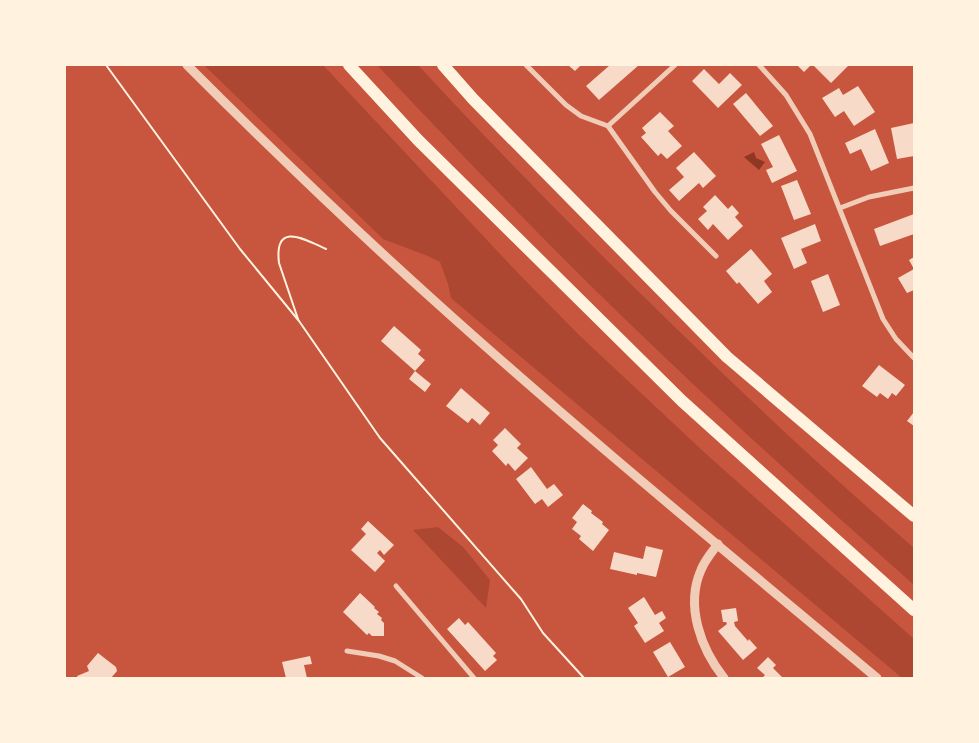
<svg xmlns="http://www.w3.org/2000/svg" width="979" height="743" font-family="Cabin,sans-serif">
<rect width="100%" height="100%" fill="#c8553d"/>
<g fill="#ae4732">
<polygon points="204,65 323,65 516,271 579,335 705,453 914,639 914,678 902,678 451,298 448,284 440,262 428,256 383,239"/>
<path d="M377 65H418C504 158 592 247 683 335 758 408 835 480 914 548V585C817 499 721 412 628 322 542 239 459 152 377 65Z"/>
<polygon points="438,527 463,547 490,580 486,608 413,530"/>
</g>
<polygon fill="#8f3625" points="754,152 756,158 765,162 759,170 744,157"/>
<g fill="#f7dbc8">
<polygon points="568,65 581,65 575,71"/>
<polygon points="610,65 639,65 599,100 586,86"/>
<polygon points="797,65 811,65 804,72"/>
<polygon points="813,65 849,65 831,83"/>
<polygon points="704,69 719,84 730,73 742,85 718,108 692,81"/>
<polygon points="858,86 875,112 854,126 844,111 835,117 822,98 839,88 843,95"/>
<polygon points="746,93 773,126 760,136 733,104"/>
<polygon points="660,112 674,126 668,131 682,146 667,159 661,153 658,156 641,137 646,133 642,128"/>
<polygon points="914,123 914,156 897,159 891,128"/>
<polygon points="875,129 889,163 871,171 861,149 850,154 845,143"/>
<polygon points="779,135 797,171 772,183 766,170 773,167 761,144"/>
<polygon points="694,152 716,176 703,188 699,183 679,201 669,190 684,177 676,168"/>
<polygon points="797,180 811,214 794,220 781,186"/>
<polygon points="715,195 728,209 732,205 739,213 735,217 743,226 728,240 713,224 708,230 698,219 707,211 703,207"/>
<polygon points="914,214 914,234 880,246 874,229"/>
<polygon points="815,224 821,241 801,249 807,263 794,269 781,238"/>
<polygon points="751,249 772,274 764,281 772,292 758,304 739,282 737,284 726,271"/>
<polygon points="914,257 914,290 907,293 898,278 914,269 909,260"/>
<polygon points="828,274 840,305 823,312 811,281"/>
<polygon points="394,326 421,350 418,354 425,360 415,371 431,384 425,392 409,379 415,371 381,341"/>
<polygon points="879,365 905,385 896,396 892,393 888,399 880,393 877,397 862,386"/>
<polygon points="461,388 490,413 480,425 472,418 468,423 446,406"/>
<polygon points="914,412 914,426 907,421"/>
<polygon points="505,428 521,444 517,448 528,458 515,471 508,463 506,466 492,451 498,445 493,440"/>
<polygon points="531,467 547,489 554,484 563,495 548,507 542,499 535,504 516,479"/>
<polygon points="583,504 592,511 591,513 603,522 602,524 609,530 593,551 579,539 581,536 572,529 577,522 572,518"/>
<polygon points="368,521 394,545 384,555 380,550 377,553 385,561 375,572 351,550 366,534 361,529"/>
<polygon points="646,546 663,550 656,577 637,573 637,575 610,569 614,552 643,559"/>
<polygon points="360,593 375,607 374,608 379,612 377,614 382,618 381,620 384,623 384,636 372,636 369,633 367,635 343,612"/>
<polygon points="644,597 655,615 662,611 666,618 659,623 664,631 645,643 634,626 638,623 628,608"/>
<polygon points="736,608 738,621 734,622 735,626 748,641 749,639 757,648 743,660 718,631 727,624 726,622 723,622 721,610"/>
<polygon points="459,618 465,625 468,622 496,653 493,656 497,660 485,671 447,629"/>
<polygon points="670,642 685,667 668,677 653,652"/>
<polygon points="98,653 116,667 117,671 111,678 78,678 77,676 89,671 87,666"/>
<polygon points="310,656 312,664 304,665 307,678 286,678 282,662"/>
<polygon points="768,657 776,665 773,668 783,678 762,678 765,675 757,668"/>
</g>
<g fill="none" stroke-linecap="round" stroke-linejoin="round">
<g stroke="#fff3e0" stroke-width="2">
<polyline points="106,65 240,249 299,321 380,438 521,599 543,633 584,678"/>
<path d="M298 319 279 263C274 221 304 239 326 249"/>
</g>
<g stroke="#f1ccb7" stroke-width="5">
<polyline points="526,65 566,105 581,116 608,126"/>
<polyline points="759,65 786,95 810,134 883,319 896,339 914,358"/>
<polyline points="608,126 655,192 671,211 716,256"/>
<polyline points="608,126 675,65"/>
<polyline points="840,208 869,197 914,188"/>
<polyline points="396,586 474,678"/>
<polyline points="347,651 379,656 395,661 422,678"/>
</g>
<g stroke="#f1ccb7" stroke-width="9">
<path d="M187 65C269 147 353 228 439 305 581 433 730 555 877 678"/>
<path d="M718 544C712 552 705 560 701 570 685 606 701 649 724 678"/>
</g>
<g stroke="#fff3e0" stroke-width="12">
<polyline points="349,65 418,140 682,401 914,610"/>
<polyline points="443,65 473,99 727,357 914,516"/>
</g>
</g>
<rect width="979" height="743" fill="none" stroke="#fff3e0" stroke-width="132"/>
</svg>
